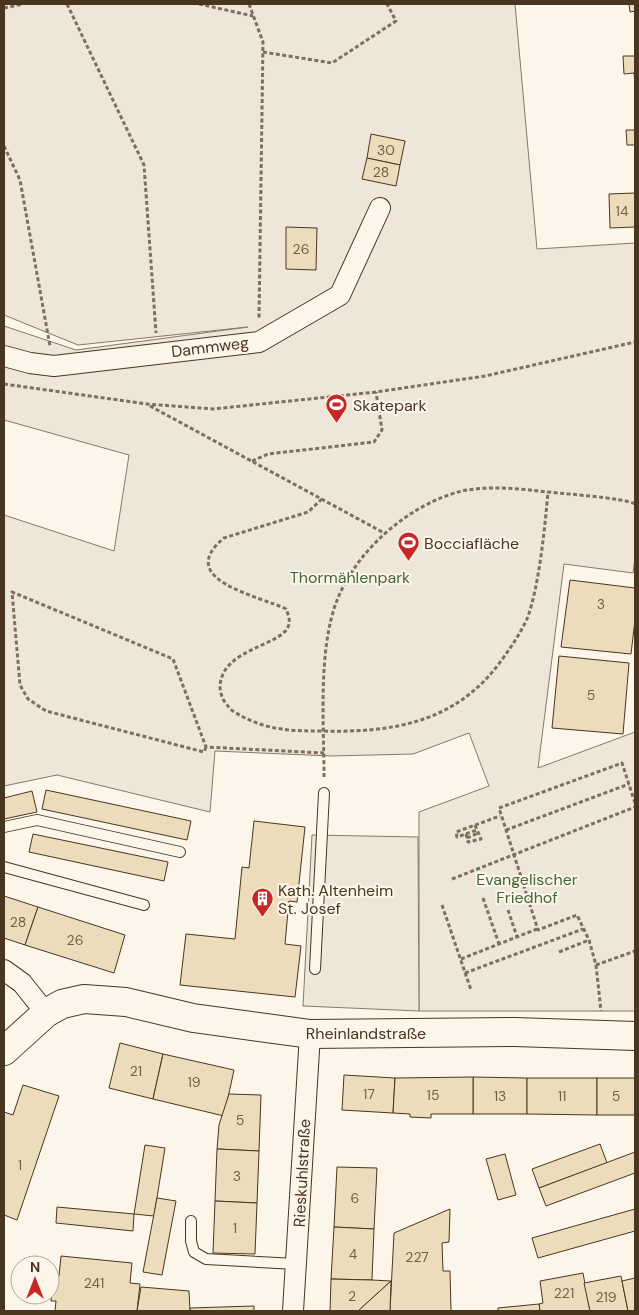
<svg xmlns="http://www.w3.org/2000/svg" width="639" height="1315" font-family="'DM Sans',sans-serif">
<rect width="100%" height="100%" fill="#fbf6e9"/>
<polygon fill="#ede6d9" stroke="#887966" points="4,4 515,4 537,249 635,243 635,558 633,573 564,564 538,768 635,732 635,1011 419,1011 419,812 489,786 469,733 413,754 331,756 215,751 210,812 57,775 4,786 4,515 114,551 129,455 4,420 4,326 76,350 248,327 78,345 4,315"/>
<polygon fill="#ede7d9" stroke="#887966" points="312,835 418,837 419,1011 303,1006"/>
<g fill="#ecdcbc" stroke="#4a3520">
<polygon points="629,4 635,4 635,11 630,12"/>
<polygon points="623,56 635,56 635,86 634,73 624,74"/>
<polygon points="626,130 635,130 635,145 627,145"/>
<polygon points="371,134 405,141 400,165 367,158"/>
<polygon points="367,158 400,165 396,186 362,179"/>
<polygon points="635,193 635,227 610,228 609,194"/>
<polygon points="286,227 317,228 316,270 286,269"/>
<polygon points="570,580 635,588 635,620 631,654 561,647"/>
<polygon points="559,656 629,663 623,734 552,728"/>
<polygon points="46,790 191,821 187,840 42,809"/>
<polygon points="32,791 37,812 4,819 4,798"/>
<polygon points="254,821 305,827 297,902 289,901 285,944 301,946 295,997 180,985 186,934 235,939 242,867 249,868"/>
<polygon points="33,834 168,862 164,881 29,852"/>
<polygon points="4,896 38,907 25,945 4,938"/>
<polygon points="38,907 125,935 114,973 25,945"/>
<polygon points="120,1043 163,1054 153,1099 109,1088"/>
<polygon points="163,1054 234,1070 224,1116 153,1099"/>
<polygon points="344,1075 395,1078 393,1113 342,1110"/>
<polygon points="473,1077 527,1078 527,1114 473,1114"/>
<polygon points="473,1077 473,1114 431,1114 431,1118 410,1117 410,1114 393,1113 395,1078"/>
<polygon points="527,1078 597,1078 597,1115 527,1114"/>
<rect x="597" y="1078" width="38" height="37"/>
<polygon points="23,1085 59,1096 17,1220 4,1215 4,1112 13,1115"/>
<polygon points="229,1094 261,1095 259,1151 217,1149 219,1125"/>
<polygon points="600,1144 607,1163 539,1188 532,1169"/>
<polygon points="145,1145 165,1148 154,1216 134,1214"/>
<polygon points="217,1149 259,1151 257,1203 215,1201"/>
<polygon points="635,1152 635,1173 546,1206 539,1188"/>
<polygon points="505,1154 516,1195 498,1200 486,1159"/>
<polygon points="337,1167 377,1168 374,1229 334,1227"/>
<polygon points="157,1198 176,1201 162,1275 143,1272"/>
<polygon points="215,1201 257,1203 255,1254 213,1253"/>
<polygon points="57,1207 134,1214 133,1231 56,1223"/>
<polygon points="450,1209 449,1242 442,1243 443,1271 450,1271 451,1311 390,1311 394,1233"/>
<polygon points="635,1209 635,1231 538,1258 532,1238"/>
<polygon points="334,1227 374,1229 372,1280 331,1279"/>
<polygon points="61,1256 132,1263 130,1283 140,1284 137,1311 55,1311 56,1301 51,1301 53,1275 59,1276"/>
<polygon points="583,1273 590,1311 540,1311 539,1304 543,1303 540,1281"/>
<polygon points="621,1276 628,1311 590,1311 584,1283"/>
<polygon points="635,1278 635,1311 628,1311 622,1281"/>
<polygon points="331,1279 372,1280 391,1281 358,1311 330,1311"/>
<polygon points="391,1281 390,1311 358,1311"/>
<polygon points="141,1287 189,1291 190,1311 137,1311"/>
<polygon points="539,1304 540,1311 498,1311 498,1308"/>
<polygon points="254,1306 254,1311 190,1311 190,1308"/>
</g>
<g fill="none" stroke-linecap="round" stroke-linejoin="round">
<defs>
<g id="lane">
<polyline points="4,827 37,820 180,852"/>
<polyline points="4,867 144,905"/>
<polyline points="315,969 324,793"/>
<polyline points="191,1221 191,1241 194,1252 206,1259 296,1264"/>
</g>
<g id="street">
<polyline points="4,356 30,363 54,366 259,342 340,295 380,208"/>
<polyline points="4,970 22,983 46,1013"/>
<polyline points="293,1311 310,1034"/>
</g>
<polyline id="secondary" points="4,1051 46,1013 62,1004 84,999 126,1002 193,1018 310,1034 515,1032 635,1036"/>
</defs>
<use href="#lane" stroke="#4a3520" stroke-width="12"/>
<use href="#street" stroke="#4a3520" stroke-width="22"/>
<use href="#secondary" stroke="#4a3520" stroke-width="30"/>
<g stroke="#7f6f5c" stroke-width="3" stroke-dasharray="4 2.5" stroke-linecap="butt">
<polyline points="67,4 144,165 156,333"/>
<polyline points="199,4 253,16"/>
<polyline points="249,4 263,42 259,318"/>
<polyline points="4,8 23,4"/>
<polyline points="263,52 332,63 396,21 387,4"/>
<polyline points="4,146 20,180 50,346"/>
<polyline points="4,384 147,404 213,409 376,392 485,376 635,342"/>
<polyline points="150,406 386,534"/>
<polyline points="252,461 268,454 374,442 382,430 376,392"/>
<path d="M322 499 308 512 224 538C173 580 260 596 286 609 288 614 291 621 288 627 280 646 222 649 220 686 220 693 223 701 228 706 231 711 238 714 243 717 269 730 291 731 320 731 392 733 456 723 501 661 511 647 520 634 527 619 539 588 545 526 548 492"/>
<polyline points="206,747 204,752 46,711 28,699 20,685 12,592 173,659 206,747 324,753"/>
<path d="M324 777C324 724 318 653 336 603 355 551 409 504 462 491 487 486 513 488 538 491 554 493 627 498 635 504"/>
<polyline points="635,803 622,763 499,808 538,930 577,915 589,940 596,965 635,951"/>
<polyline points="475,825 477,830 457,837 456,832 500,816"/>
<polyline points="506,830 629,784"/>
<polyline points="466,834 468,842 481,839 477,830"/>
<polyline points="467,838 478,833"/>
<polyline points="452,879 635,807"/>
<polyline points="483,898 499,944"/>
<polyline points="442,905 471,990"/>
<polyline points="508,910 517,937"/>
<polyline points="559,952 589,940"/>
<polyline points="461,959 537,929"/>
<polyline points="596,965 601,1011"/>
<polyline points="465,973 583,929"/>
</g>
<use href="#lane" stroke="#fbf6e9" stroke-width="10"/>
<use href="#street" stroke="#fbf6e9" stroke-width="20"/>
<use href="#secondary" stroke="#fbf6e9" stroke-width="28"/>
</g>
<defs>
<symbol id="stadium-pin" viewBox="-11 -11 22 30"><path d="M0 17L-7.5 6A9.5 9.5 0 1 1 7.5 6Z" fill="#c62828" stroke="#fbf6e9"/><path d="M0-5a6.5 5 0 1 0 0 10a6.5 5 0 1 0 0-10ZM-3.5-1.8h7v3.6h-7Z" fill="#fff"/></symbol>
<symbol id="building-pin" viewBox="-11 -11 22 30"><path d="M0 17L-7.5 6A9.5 9.5 0 1 1 7.5 6Z" fill="#c62828" stroke="#fbf6e9"/><path d="M-4-6H4V6H1V3H-1V6H-4ZM-2.5-4.3h1.7v1.8h-1.7ZM.8-4.3h1.7v1.8H.8ZM-2.5-1h1.7V.8h-1.7ZM.8-1h1.7V.8H.8Z" fill="#fff"/></symbol>
</defs>
<g fill-rule="evenodd">
<use href="#stadium-pin" x="324" y="392" width="25" height="34"/>
<use href="#stadium-pin" x="396" y="530" width="25" height="34"/>
<use href="#building-pin" x="250" y="886" width="25" height="34"/>
</g>
<g text-anchor="middle" dominant-baseline="central" stroke-width="4" stroke-linejoin="round" paint-order="stroke">
<g font-size="14" fill="#725f47">
<text x="386" y="150">30</text>
<text x="381" y="172">28</text>
<text x="622" y="211">14</text>
<text x="301" y="249">26</text>
<text x="601" y="604">3</text>
<text x="591" y="695">5</text>
<text x="18" y="922">28</text>
<text x="75" y="940">26</text>
<text x="136" y="1071">21</text>
<text x="194" y="1082">19</text>
<text x="369" y="1094">17</text>
<text x="433" y="1095">15</text>
<text x="500" y="1096">13</text>
<text x="562" y="1096">11</text>
<text x="616" y="1096">5</text>
<text x="240" y="1120">5</text>
<text x="20" y="1165">1</text>
<text x="237" y="1176">3</text>
<text x="355" y="1198">6</text>
<text x="235" y="1228">1</text>
<text x="353" y="1254">4</text>
<text x="417" y="1257">227</text>
<text x="94" y="1283">241</text>
<text x="564" y="1293">221</text>
<text x="352" y="1296">2</text>
<text x="606" y="1297">219</text>
</g>
<g font-size="16" fill="#4a3520" stroke="#fbf6e9">
<text transform="translate(210 347) rotate(-7)">Dammweg</text>
<text x="366" y="1033">Rheinlandstraße</text>
<text transform="translate(302 1173) rotate(-87)">Rieskuhlstraße</text>
</g>
<g font-size="16" fill="#4a3520" stroke="#fbf6e9" text-anchor="start">
<text x="353" y="405">Skatepark</text>
<text x="424" y="543">Bocciafläche</text>
<text x="278" y="890">Kath. Altenheim<tspan x="278" dy="18">St. Josef</tspan></text>
</g>
<g font-size="16" fill="#436837" stroke="#fbf6e9">
<text x="350" y="577">Thormählenpark</text>
<text x="527" y="879">Evangelischer<tspan x="527" dy="18">Friedhof</tspan></text>
</g>
</g>
<rect width="639" height="1315" fill="none" stroke="#4a3520" stroke-width="10"/>
<g transform="translate(35 1280)"><circle r="24" fill="#fbf6e9" stroke="#b4a999"/>
<path d="M0-4L9 19L0 12L-9 19Z" fill="#c62828"/>
<text y="-8" font-size="14" font-weight="bold" text-anchor="middle" fill="#4a3520">N</text>
</g>
</svg>
